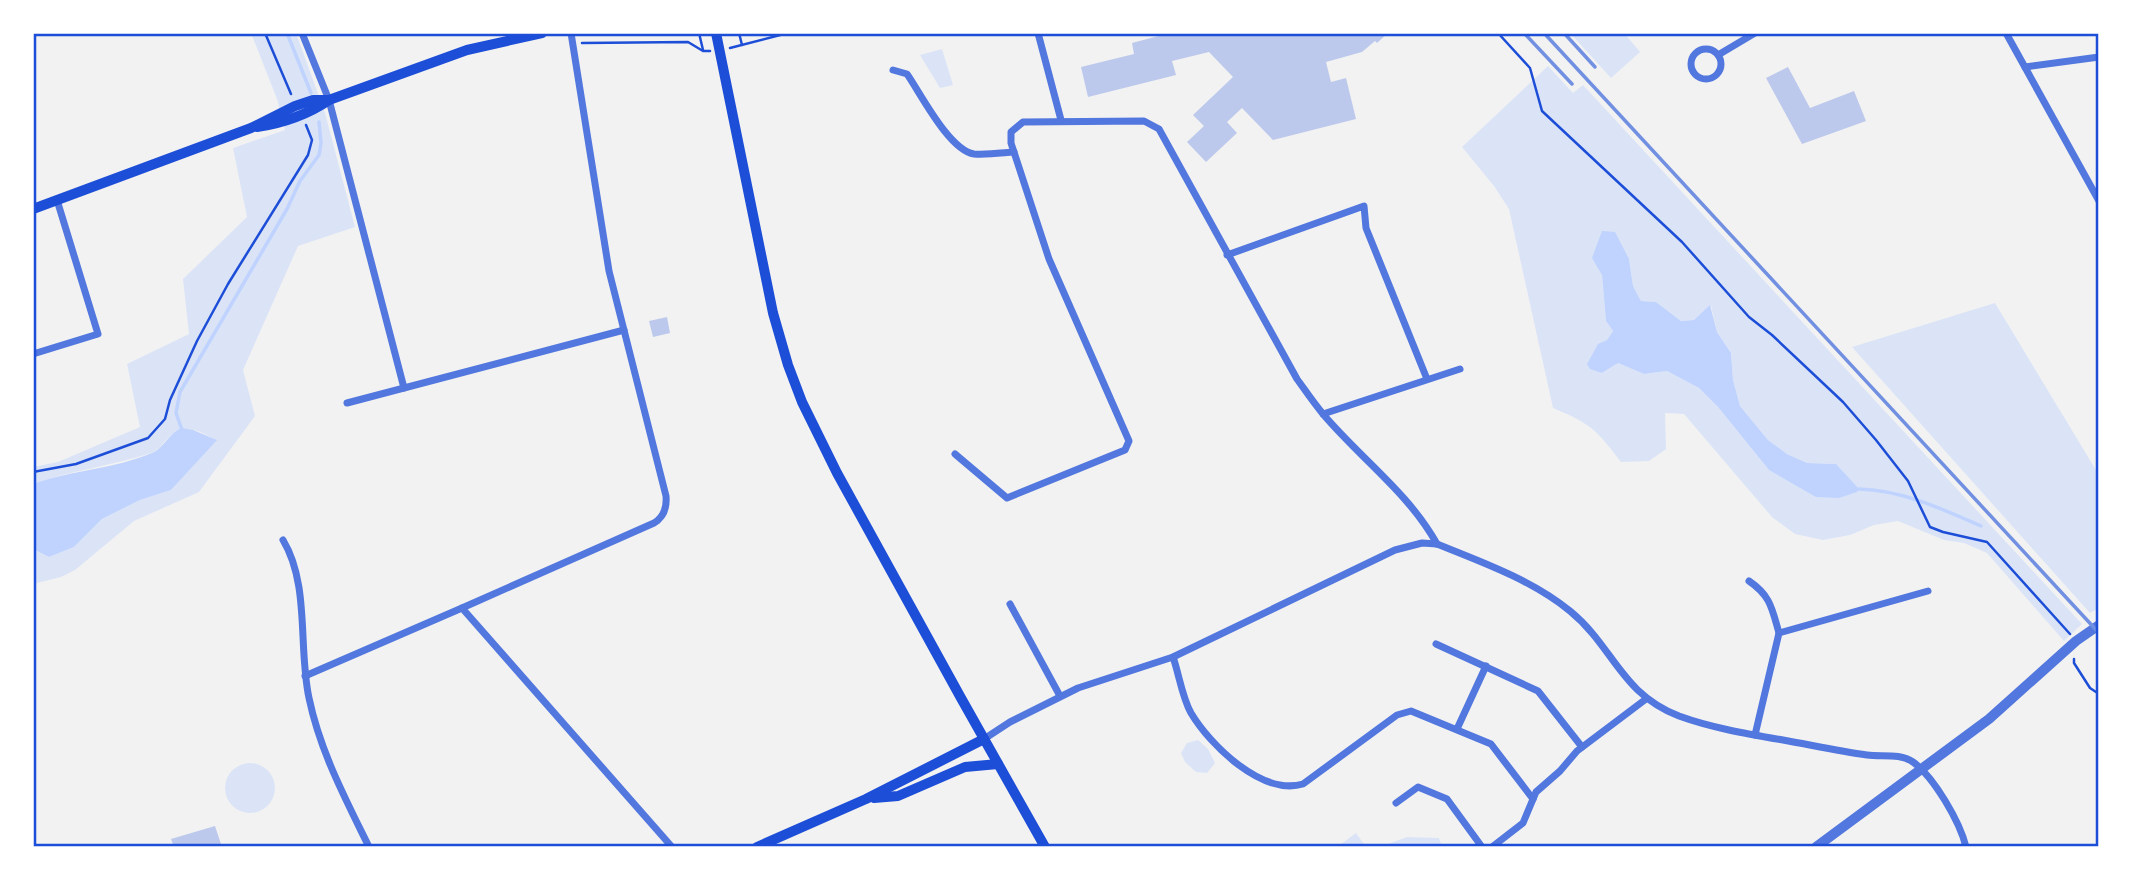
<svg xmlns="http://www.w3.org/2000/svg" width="2132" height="880" font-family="'Roboto Serif',serif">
<rect width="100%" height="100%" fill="#f2f2f2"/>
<g fill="#dbe4f7" fill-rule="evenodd">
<path d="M251 33H296L325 113 355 227 298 246 243 370 255 416 199 492 134 521 75 570 61 577 33 584V549L49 557 74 547 102 519 140 500 171 490 216 440C210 437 199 430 192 430 166 428 167 447 151 453 112 466 72 470 33 484V467L58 462 140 427 127 364 189 334 183 279 247 217 233 148 285 130 277 99Z"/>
<polygon points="1570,33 1624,33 1640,52 1611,78"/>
<polygon points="942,49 953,85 940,88 920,55"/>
<path d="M1548 66 1573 93 1583 85 2082 624 2064 641 1987 553 1964 543 1944 540 1898 521 1874 525 1850 535 1823 540 1795 534 1772 517 1684 414 1665 413 1666 449 1649 461 1621 462C1596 429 1591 424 1553 408L1509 209 1494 186 1462 147ZM1629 259 1633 286 1641 301 1656 302 1681 321 1694 320 1711 306 1717 332 1731 353 1733 380 1740 406 1768 440 1787 454 1807 463 1836 464 1769 470 1718 407 1699 388 1667 371 1644 374 1618 363 1602 373 1588 363 1598 345 1607 340 1613 331 1606 321 1602 275Z"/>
<polygon points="1995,303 2099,475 2099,608 2090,613 1852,347"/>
<polygon points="1198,740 1208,749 1215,763 1207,773 1196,772 1185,762 1181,753 1187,743"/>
<circle cx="250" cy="788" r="25"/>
<polygon points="1356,833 1366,847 1337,847"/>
<polygon points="1407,837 1439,838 1442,847 1380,847"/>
</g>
<g fill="#bfd3fe">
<polygon points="1602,231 1615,232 1629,259 1633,286 1641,301 1656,302 1681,321 1694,320 1710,305 1717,332 1731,353 1733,380 1740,406 1768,440 1787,454 1807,463 1836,464 1859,489 1857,492 1839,498 1816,497 1769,470 1718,407 1699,388 1667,371 1644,374 1618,363 1602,373 1590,369 1587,364 1598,344 1607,340 1613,331 1606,321 1602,275 1592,258"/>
<path d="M182 428 193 430 217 440 171 490 140 500 102 519 74 547 49 557 33 549V484C72 470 114 469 152 453 164 448 169 433 182 428Z"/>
</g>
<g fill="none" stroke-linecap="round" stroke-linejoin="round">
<g stroke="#bfd3fe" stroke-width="3.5">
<polyline points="287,33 311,93"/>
<polyline points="182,430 176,413 180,392 287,209 300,181 319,155 321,143 319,122"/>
<path d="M1859 489C1902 490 1942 509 1981 526"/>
</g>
</g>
<g fill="#bdc9ec">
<polygon points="1170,33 1388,33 1377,43 1375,41 1362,52 1326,62 1331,82 1346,78 1356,119 1273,140 1242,108 1227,122 1237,133 1206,162 1187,142 1204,126 1193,115 1233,77 1209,52 1172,61 1176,75 1088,97 1081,67 1134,54 1132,43"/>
<polygon points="1788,67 1810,108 1854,91 1866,121 1802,144 1766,78"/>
<polygon points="667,317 670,333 653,337 649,321"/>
<polygon points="215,826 222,847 174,847 171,839"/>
</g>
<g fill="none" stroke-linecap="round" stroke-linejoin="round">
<g stroke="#1d4ed8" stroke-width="2.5">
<polyline points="265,33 291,94"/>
<polyline points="699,33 703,50"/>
<polyline points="739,33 742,45"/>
<polyline points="1498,33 1530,68 1542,111 1682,242 1749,317 1772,335 1843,402 1876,440 1908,481 1930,527 1943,532 1987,542 2070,634"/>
<polyline points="582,43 688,42 703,51 710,51"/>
<polyline points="730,48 788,33"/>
<polyline points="33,472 76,464 148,438 165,419 170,400 197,341 228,284 308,155 312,140 306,125"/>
<polyline points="2074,659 2074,663 2090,688 2099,694"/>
</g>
<g stroke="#5277de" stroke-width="7">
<polyline points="302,33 329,100 404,388"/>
<polyline points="1038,33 1061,120"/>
<polyline points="2006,33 2099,201"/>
<circle cx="1706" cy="64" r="15"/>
<polyline points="1718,55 1755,33"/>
<polyline points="2025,67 2099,57"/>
<path d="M893 70 907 74C921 94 949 150 974 154 987 155 1001 153 1014 152"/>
<polyline points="1227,255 1364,206 1366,228 1427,379"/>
<polyline points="33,354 98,334 57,200"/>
<polyline points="347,403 624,330"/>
<polyline points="1323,414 1460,369"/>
<path d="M955 454 1007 498 1125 450 1129 441 1049 259 1011 143V132L1023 122 1144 121 1159 129 1297 379C1305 390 1313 402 1323 414 1360 458 1408 492 1437 544"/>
<path d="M283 540C310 585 298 647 309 698 320 751 345 798 369 847"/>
<path d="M1749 581C1771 596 1772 609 1779 633"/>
<polyline points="1010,604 1060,696"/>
<path d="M462 608 654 523C664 517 667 508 666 496L609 271 571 33"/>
<polyline points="1436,644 1538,691 1582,747"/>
<path d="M1173 657C1179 674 1182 697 1191 713 1210 745 1262 796 1303 784L1397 715 1411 711 1491 744 1533 799"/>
<polyline points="305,676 462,608 672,847"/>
<polyline points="1457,729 1486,666"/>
<polyline points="1755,735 1779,633 1928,591"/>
<path d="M984 739 1010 722 1078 688 1173 657 1395 550 1422 543 1437 544C1482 562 1532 580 1570 611 1614 647 1620 693 1679 716 1712 728 1748 734 1783 740 1811 745 1839 751 1867 755 1882 757 1900 753 1913 762 1934 777 1960 822 1966 847"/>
<polyline points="1396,803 1418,787 1447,799 1482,847"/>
<polyline points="1492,847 1523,823 1536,792 1560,771 1577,751 1646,699"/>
</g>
<polyline stroke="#5277de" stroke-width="10" points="1816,847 1989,719 2076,641 2099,625"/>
<g stroke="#1d4ed8" stroke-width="10">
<polyline points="716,33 773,313 788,365 802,402 837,473 961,698 1045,847"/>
<path d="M257 127C283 123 307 115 329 100L467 50 542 33"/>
<polyline points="33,209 251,128 295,106 313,100 329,100"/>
<polyline points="874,798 898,796 965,767 998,764"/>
<polyline points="757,847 866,799 984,739"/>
</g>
<g stroke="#7290e2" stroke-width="3.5">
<polyline points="1524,33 1572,84"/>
<polyline points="1544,33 2099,633"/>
<polyline points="1564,33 1595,67"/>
</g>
</g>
<rect width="2132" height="880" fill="none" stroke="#ffffff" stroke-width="70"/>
<rect x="35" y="35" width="2062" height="810" fill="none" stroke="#1d4ed8" stroke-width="2.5"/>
</svg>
